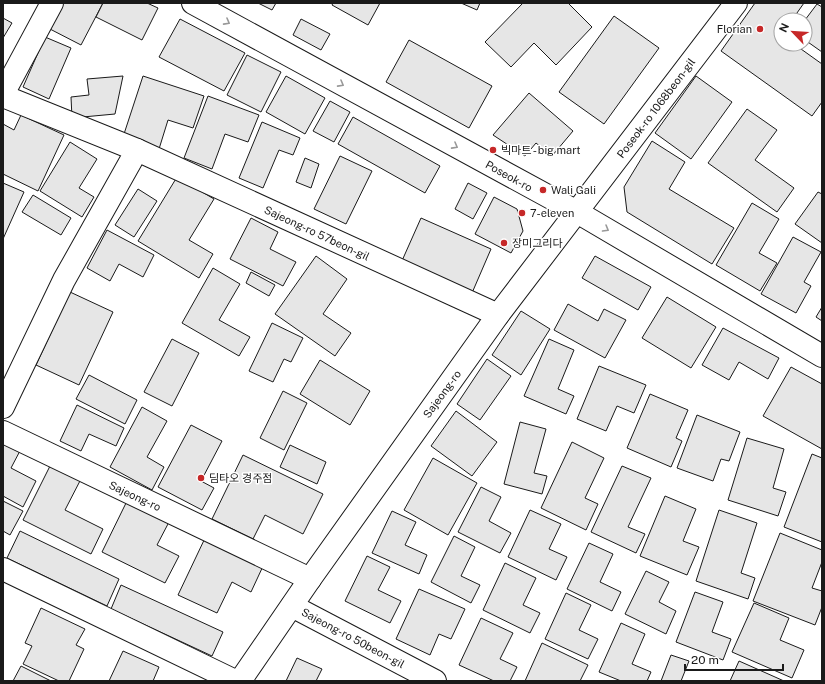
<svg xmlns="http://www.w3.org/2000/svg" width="825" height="684" font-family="'Public Sans','Noto Sans KR',sans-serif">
<rect width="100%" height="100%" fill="#fff"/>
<g fill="#e6e6e6" stroke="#1a1a1a">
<polygon points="61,3 103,3 81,45 48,28"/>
<polygon points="103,3 147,3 158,8 142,40 96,17"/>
<polygon points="258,3 276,3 272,10"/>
<polygon points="333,3 380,3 368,25 332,5"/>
<polygon points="461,3 480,3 477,10"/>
<polygon points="523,3 568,3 592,27 556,65 534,43 511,67 485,42"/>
<polygon points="755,3 804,3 792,20 781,20 781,44 794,44 822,64 822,102 812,116 721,51"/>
<polygon points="817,4 822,7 822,52 805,40 805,20"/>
<polygon points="614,16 659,48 604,124 559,92"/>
<polygon points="3,18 12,23 3,38"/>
<polygon points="180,19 245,53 224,91 159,57"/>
<polygon points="301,19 330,34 321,50 293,35"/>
<polygon points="45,37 71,48 49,99 23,87"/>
<polygon points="409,40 492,86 469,128 386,82"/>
<polygon points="247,55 281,72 261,112 227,95"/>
<polygon points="123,76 115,114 72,118 71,97 89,95 87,79"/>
<polygon points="143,76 204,96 193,128 168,120 159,149 123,137"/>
<polygon points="286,76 325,98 305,134 266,112"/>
<polygon points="696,76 732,102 691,159 655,133"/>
<polygon points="529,93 573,131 552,156 536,143 525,156 493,135"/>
<polygon points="208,96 259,115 248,142 225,134 212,169 184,158"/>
<polygon points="330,101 350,112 334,142 313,131"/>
<polygon points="747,109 777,130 755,160 794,188 777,212 708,163"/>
<polygon points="21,115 64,135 38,191 3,174 3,124 14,130"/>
<polygon points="353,117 440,166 425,193 338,144"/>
<polygon points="262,122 300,138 293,155 279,150 263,188 239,178"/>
<polygon points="652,141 685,162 669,189 734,228 712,264 627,212 624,187"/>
<polygon points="70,142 97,159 79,188 94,197 82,217 40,191"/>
<polygon points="340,156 372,171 346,224 314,209"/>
<polygon points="305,158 319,164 311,188 296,182"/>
<polygon points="177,177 214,199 189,240 213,254 199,278 138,241"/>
<polygon points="3,183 24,192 3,239"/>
<polygon points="468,183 487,193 473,219 455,209"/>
<polygon points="138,189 157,201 134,237 115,225"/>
<polygon points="818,192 822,194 822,243 795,224"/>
<polygon points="33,195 71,218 61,235 22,212"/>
<polygon points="494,197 517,209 523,231 511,253 475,234"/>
<polygon points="752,203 779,219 759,253 777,263 760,291 716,265"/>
<polygon points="251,218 278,232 270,249 296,262 283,286 230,259"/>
<polygon points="421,218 491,249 472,293 401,263"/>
<polygon points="107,230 154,255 143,277 119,264 110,281 87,268"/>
<polygon points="793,237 821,252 804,282 811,286 796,313 761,294"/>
<polygon points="316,256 347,279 323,314 351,333 335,356 275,314"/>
<polygon points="595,256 651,287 638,310 582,278"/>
<polygon points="213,268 240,284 219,320 250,337 239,356 182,323"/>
<polygon points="251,272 275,285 269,296 246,283"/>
<polygon points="70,292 113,312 79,385 36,365"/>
<polygon points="667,297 716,327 691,368 642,338"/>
<polygon points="568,304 598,321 604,309 626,320 605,358 554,330"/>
<polygon points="822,307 822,321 816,317"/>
<polygon points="521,311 550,329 521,375 492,355"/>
<polygon points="272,323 303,338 291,362 284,359 273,382 249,371"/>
<polygon points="723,328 779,358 768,379 739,362 729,380 702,365"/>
<polygon points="172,339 199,353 172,406 144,392"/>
<polygon points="549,339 574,350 558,389 574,396 566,414 524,396"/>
<polygon points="487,359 511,376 480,420 457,404"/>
<polygon points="320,360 370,391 350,425 300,394"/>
<polygon points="599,366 646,385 634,413 617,406 606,431 577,419"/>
<polygon points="791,367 822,384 822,449 763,416"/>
<polygon points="89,375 137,400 125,424 76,399"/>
<polygon points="283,391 307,403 284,450 260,438"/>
<polygon points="650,394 688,410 676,438 682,441 671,467 627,448"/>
<polygon points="77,405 124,428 116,446 89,434 81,451 60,441"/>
<polygon points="142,407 167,421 147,457 164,467 152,490 110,467"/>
<polygon points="456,411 497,442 472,476 431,446"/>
<polygon points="697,415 740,432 729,461 721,459 713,481 677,468"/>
<polygon points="520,422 546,429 534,473 547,476 542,494 504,484"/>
<polygon points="191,425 222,441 201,481 214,488 202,510 158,487"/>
<polygon points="3,437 22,447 11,468 36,481 23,507 3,496"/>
<polygon points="747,438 784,449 773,488 786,492 778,516 728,500"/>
<polygon points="572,442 604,458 585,498 598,504 586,530 541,508"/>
<polygon points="290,445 326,462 317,484 280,467"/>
<polygon points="812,454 822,458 822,542 784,527"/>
<polygon points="243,455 323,494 303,534 265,515 253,539 212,519"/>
<polygon points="433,458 477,483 448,535 404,510"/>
<polygon points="52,462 82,477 65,510 103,529 91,554 23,520"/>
<polygon points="622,466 651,478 628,527 645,534 636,553 591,532"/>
<polygon points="481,487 501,497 489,521 511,533 500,553 458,532"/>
<polygon points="665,496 696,509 683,541 699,547 687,575 640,556"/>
<polygon points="3,501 23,511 10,535 3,531"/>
<polygon points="127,501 169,522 157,545 179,556 165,583 102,552"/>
<polygon points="530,510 561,524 549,549 567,557 556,580 508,557"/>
<polygon points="719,510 757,523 741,573 755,578 748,599 696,581"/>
<polygon points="392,511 416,522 405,545 427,555 419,574 372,553"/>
<polygon points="20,531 119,579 107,606 7,558"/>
<polygon points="780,533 822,550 822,562 812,588 822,591 822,607 815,625 753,601"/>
<polygon points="206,536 264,564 251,592 232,582 217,613 178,595"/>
<polygon points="454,536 475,547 461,576 480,585 471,603 431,582"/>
<polygon points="589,543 613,554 600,582 621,592 612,611 567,589"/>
<polygon points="367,556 390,567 378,590 401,601 390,623 345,601"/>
<polygon points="505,563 536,578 523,605 540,613 530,633 483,610"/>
<polygon points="646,571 669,582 659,602 676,611 666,634 625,614"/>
<polygon points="121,585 223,632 212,656 111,609"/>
<polygon points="419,589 465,609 451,639 439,634 430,655 396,639"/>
<polygon points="695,592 723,602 712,632 731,639 723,660 676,642"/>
<polygon points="566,593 591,605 579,630 598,639 588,659 545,639"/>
<polygon points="754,603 789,618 780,640 804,650 792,678 732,652"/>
<polygon points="41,608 85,629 76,645 84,649 69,681 59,681 23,664 32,646 25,643"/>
<polygon points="481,618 513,633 500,659 517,667 510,681 494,681 459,665"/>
<polygon points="621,623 645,634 632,664 651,672 647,681 621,681 599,672"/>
<polygon points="542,643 588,665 580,681 525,681"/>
<polygon points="123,651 159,667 153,681 109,681"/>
<polygon points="671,655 689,661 681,681 661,681"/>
<polygon points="297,658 322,669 316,681 286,681"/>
<polygon points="739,661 784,681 730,681"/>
<polygon points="21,666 51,681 13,681"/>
</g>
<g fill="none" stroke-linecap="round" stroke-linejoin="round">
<defs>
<g id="pedestrian">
<polyline points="3,407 64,280 137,150"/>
<polyline points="3,432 310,579"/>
</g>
<g id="minor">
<polyline points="3,94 52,3"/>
<polyline points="3,96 137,150 498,315"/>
<polyline points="3,569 235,681"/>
<polyline points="292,606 435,681"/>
<polyline points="240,681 310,579 498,315 736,3"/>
</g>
<polyline id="primary" points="193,3 577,212 822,356"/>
</defs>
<use href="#pedestrian" stroke="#1a1a1a" stroke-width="24"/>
<use href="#minor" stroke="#1a1a1a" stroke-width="24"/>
<use href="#primary" stroke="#1a1a1a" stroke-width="24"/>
<use href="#pedestrian" stroke="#fff" stroke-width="22"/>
<use href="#minor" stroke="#fff" stroke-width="22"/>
<use href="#primary" stroke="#fff" stroke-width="22"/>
</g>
<defs><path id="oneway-chevron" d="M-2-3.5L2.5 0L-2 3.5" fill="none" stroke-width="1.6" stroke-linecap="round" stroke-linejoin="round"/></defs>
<g stroke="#989898">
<use href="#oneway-chevron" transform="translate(227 22) rotate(29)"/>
<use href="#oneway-chevron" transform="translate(341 84) rotate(29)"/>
<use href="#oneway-chevron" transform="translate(455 146) rotate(29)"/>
<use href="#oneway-chevron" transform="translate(606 229) rotate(30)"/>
</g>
<g fill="#c62828" stroke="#fff" stroke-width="1.5">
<circle cx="760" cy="29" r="4"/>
<circle cx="493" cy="150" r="4"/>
<circle cx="543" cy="190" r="4"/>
<circle cx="522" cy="213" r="4"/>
<circle cx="504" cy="243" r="4"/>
<circle cx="201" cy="478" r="4"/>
</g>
<g text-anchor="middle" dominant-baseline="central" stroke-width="3" stroke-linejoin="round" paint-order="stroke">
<g font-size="11" fill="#1a1a1a" stroke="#fff" text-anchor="start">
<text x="752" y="29" text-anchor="end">Florian</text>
<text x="501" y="150">빅마트 - big mart</text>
<text x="551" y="190">Wali Gali</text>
<text x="530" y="213">7-eleven</text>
<text x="512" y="243">장미그리다</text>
<text x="209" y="478">딤타오 경주점</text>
</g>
<g font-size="11" fill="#1a1a1a" stroke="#fff">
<text transform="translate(656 108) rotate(-53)">Poseok-ro 1068beon-gil</text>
<text transform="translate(509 176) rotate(29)">Poseok-ro</text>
<text transform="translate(317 233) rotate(25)">Sajeong-ro 57beon-gil</text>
<text transform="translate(442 394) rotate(-54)">Sajeong-ro</text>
<text transform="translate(135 496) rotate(25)">Sajeong-ro</text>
<text transform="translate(353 638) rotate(28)">Sajeong-ro 50beon-gil</text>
</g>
</g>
<rect width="825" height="684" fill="none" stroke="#1a1a1a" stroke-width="8"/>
<g transform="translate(793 32) rotate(295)"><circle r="19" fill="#ffffff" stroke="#a3a3a3"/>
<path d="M0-3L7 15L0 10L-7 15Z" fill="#c62828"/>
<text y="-6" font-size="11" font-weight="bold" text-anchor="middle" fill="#1a1a1a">N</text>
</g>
<path d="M685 664v6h98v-6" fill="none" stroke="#1a1a1a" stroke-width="2"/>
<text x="691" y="664" font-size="12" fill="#1a1a1a" stroke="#ffffff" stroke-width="3" paint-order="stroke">20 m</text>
</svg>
